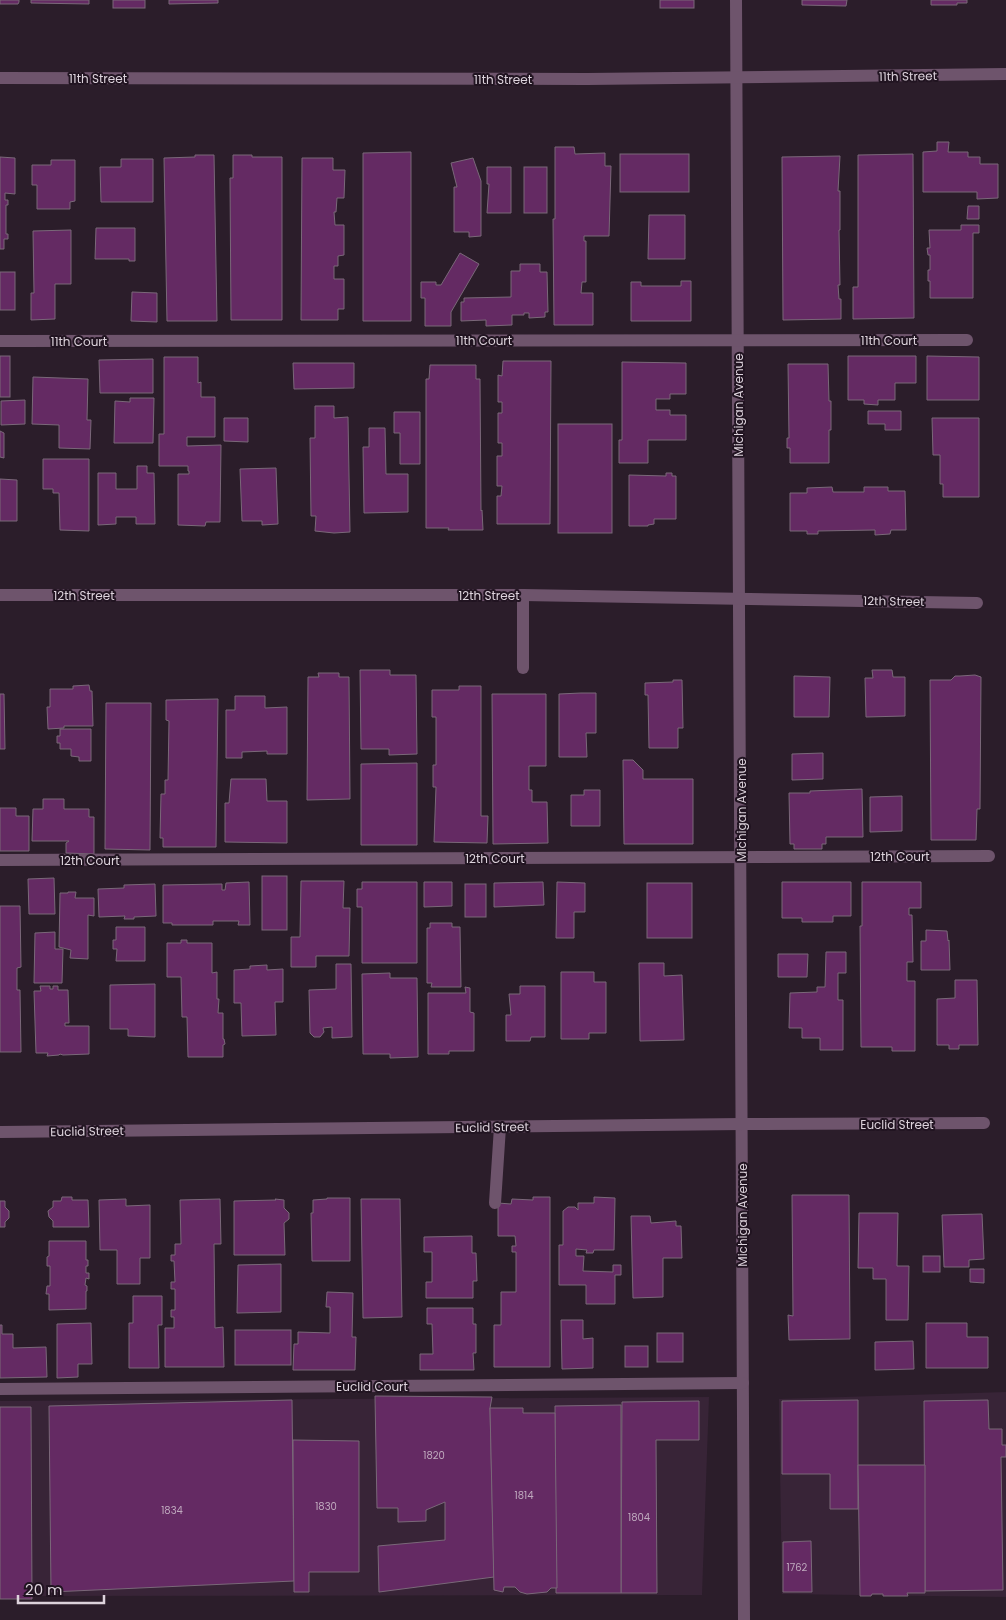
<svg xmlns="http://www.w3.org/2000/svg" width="1006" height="1620" font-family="Poppins,sans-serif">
<rect width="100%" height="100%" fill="#2b1d2a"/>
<g fill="#382437">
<polygon points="1006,1392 1006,1597 782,1594 779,1399"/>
<polygon points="709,1397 702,1595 0,1596 0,1401"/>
</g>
<g fill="#642a63" stroke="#7a6879">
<polygon points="0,0 19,0 19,2 18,4 0,4"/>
<polygon points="31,0 89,0 89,4 31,3"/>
<rect x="113" y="0" width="32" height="8"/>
<polygon points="169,0 218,0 218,3 169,4"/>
<rect x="660" y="0" width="34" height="8"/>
<polygon points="802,0 847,0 846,6 802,5"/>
<polygon points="931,0 967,0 967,3 957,3 957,5 931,5"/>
<polygon points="937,142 949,142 948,152 968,152 968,157 980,157 980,164 998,164 998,198 977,199 977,192 923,192 923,152 937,151"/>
<polygon points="555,147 574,147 575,154 605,153 605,166 611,166 609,236 584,236 584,241 586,241 586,282 582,282 581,293 593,293 593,325 554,325 553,219 555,219"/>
<polygon points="411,152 411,321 363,321 363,153"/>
<rect x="620" y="154" width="69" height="38"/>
<polygon points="913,154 914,318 853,319 853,287 858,287 858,155"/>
<polygon points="195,155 214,155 217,321 167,321 164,158 195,157"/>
<polygon points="233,155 252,155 252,157 282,157 282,320 231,320 230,178 233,178"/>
<polygon points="840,156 838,191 840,191 840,230 839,230 840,285 838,285 839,299 841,299 841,319 783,320 782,157"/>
<polygon points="0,157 15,158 15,194 5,193 5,200 8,200 8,205 6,205 6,234 8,234 8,239 4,239 4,249 0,249"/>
<polygon points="302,158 333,158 333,170 345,170 344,198 337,198 336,212 334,212 335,225 344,225 344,255 338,256 338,266 334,266 334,279 344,279 344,309 338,309 338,320 301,320"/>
<polygon points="473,158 481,181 481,236 469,237 469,232 454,232 454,187 457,187 451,163"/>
<polygon points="121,159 153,159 153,202 101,202 100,167 121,167"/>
<polygon points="51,160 75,160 75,201 70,202 70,209 37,209 37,185 32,185 32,165 51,165"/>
<polygon points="487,167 511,167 511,213 487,213 489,184 487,184"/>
<rect x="524" y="167" width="23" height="46"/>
<polygon points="968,206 979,206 979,219 967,219"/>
<polygon points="649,215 685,215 685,259 648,259"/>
<polygon points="961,225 979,225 979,233 973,233 973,298 930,298 930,281 928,281 928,270 930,270 930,255 928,255 927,248 930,248 929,230 961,230"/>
<polygon points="96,228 135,228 135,261 129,261 129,259 95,259"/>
<polygon points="71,230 71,284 55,284 55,319 31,320 31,293 34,293 33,231"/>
<polygon points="460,253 479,264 451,312 451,326 425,326 425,298 421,298 421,282 436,282 436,285 441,285"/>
<polygon points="520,264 540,264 540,272 547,272 548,312 545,312 545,317 529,318 529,313 524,313 524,315 512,315 512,325 486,326 486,320 461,321 461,302 464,302 464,298 511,297 511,271 520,271"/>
<rect x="0" y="272" width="15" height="38"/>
<polygon points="681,281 691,281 691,321 631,321 631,282 641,282 641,286 681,286"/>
<polygon points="132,292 157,293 157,322 131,321"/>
<rect x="0" y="356" width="10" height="41"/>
<polygon points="848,356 916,356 916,383 895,383 895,400 878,400 878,405 864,404 864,400 848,400"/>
<polygon points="927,356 979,357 979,400 927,400"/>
<polygon points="164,357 198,357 198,383 201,382 201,397 215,397 215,437 187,437 187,446 221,445 220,522 206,522 205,526 178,525 178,474 189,474 189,471 188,471 188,466 159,466 159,434 164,434"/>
<polygon points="153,359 153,393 100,393 99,360"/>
<polygon points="503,361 551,361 550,524 497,524 497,496 501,496 502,486 497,486 497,456 502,456 502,443 498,443 498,413 502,413 502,402 498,402 498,375 502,376"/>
<polygon points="622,362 686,363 686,394 670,394 670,399 656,399 656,410 670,410 670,415 686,415 686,440 648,440 648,463 619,463 619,440 622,440"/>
<polygon points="293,363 354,363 354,388 294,389"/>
<polygon points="788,364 828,364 829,401 831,401 831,430 829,430 829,463 790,463 790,448 787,448 787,438 789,438"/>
<polygon points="430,365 476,365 476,379 480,379 481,511 482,510 483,530 448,530 449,528 426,528 426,379 429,379"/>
<polygon points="33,377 88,379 87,420 91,420 90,449 59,448 59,425 32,424"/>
<polygon points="130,398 154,398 153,443 114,443 115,401 130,402"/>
<polygon points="25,400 25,424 1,425 1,401"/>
<polygon points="315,406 334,406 334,418 348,417 350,532 334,533 315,531 316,516 311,516 310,438 315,438"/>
<polygon points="868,411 901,411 901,430 885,430 885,424 868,424"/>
<polygon points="394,412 420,412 420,464 400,464 400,433 394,433"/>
<polygon points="224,418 248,418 248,442 224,441"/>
<polygon points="932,418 979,418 979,497 943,497 943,484 940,484 940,455 933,455"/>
<rect x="558" y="424" width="54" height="109"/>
<polygon points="369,428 385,428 386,474 408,474 408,512 364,513 363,447 369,447"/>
<polygon points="0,431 4,433 4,458 0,457"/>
<polygon points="43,459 89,459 89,531 60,530 59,493 53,493 53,489 43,489"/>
<polygon points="137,466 147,466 147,473 154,473 155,524 136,524 136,517 116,517 116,524 98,525 98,473 116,473 116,489 137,489"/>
<polygon points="276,468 278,524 262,525 262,521 242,521 240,469"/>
<polygon points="666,473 672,473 672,476 676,476 676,519 654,519 654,524 648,525 648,526 629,526 629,475 666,476"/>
<polygon points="0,479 17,480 17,521 0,521"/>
<polygon points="832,487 833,492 864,492 864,487 888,487 888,491 905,491 906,530 891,530 890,534 875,535 875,530 818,531 818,534 807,534 807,531 790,531 790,493 807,493 807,488"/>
<polygon points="360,670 390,670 390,675 416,675 417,754 389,755 389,749 361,749"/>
<polygon points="872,670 892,670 893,677 905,677 905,716 866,717 865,678 873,678"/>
<polygon points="318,673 339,673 339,677 349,677 350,799 307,800 308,677 319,677"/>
<polygon points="975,675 981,677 980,809 977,809 976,840 931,840 930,680 951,680 955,676 960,676"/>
<polygon points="794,676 830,677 829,717 794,717"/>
<polygon points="673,680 682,680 683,728 678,728 678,748 649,748 648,695 645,695 645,683 673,682"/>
<polygon points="89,685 90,691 92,691 93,726 64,726 64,728 48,729 47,707 50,707 50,689 73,689 73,686"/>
<polygon points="459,686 481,686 481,816 488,816 487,843 434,842 436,787 433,787 433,765 436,765 436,717 432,717 432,690 459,690"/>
<polygon points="581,693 596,693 596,733 586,733 587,757 559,757 559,694"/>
<polygon points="0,694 4,694 5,749 0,749"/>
<polygon points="492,694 546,694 546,766 529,766 529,790 532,790 532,802 547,802 548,843 493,844"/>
<polygon points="235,696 265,696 265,708 287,707 287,754 267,754 267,751 242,752 242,758 226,758 226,710 235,710"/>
<polygon points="218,699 216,847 163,847 163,838 160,838 161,794 165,794 165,780 168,780 169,721 166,720 166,700"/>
<polygon points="106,703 151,703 150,850 105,849"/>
<polygon points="60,729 91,729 91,761 79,761 79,757 71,756 71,749 60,749 60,743 57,743 57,736 60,736"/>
<polygon points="823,753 823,779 792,780 792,754"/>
<polygon points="623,760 633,760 643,770 643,779 693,779 693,844 624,844"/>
<polygon points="417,763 417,845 361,845 361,764"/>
<polygon points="231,779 266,779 267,801 287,801 287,843 225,842 225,803 229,803"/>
<polygon points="862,789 863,837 826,837 826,844 822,844 822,849 794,849 794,844 790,844 789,793 810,793 810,791"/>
<polygon points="584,790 600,790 600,826 571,826 571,795 584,795"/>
<polygon points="902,796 902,831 870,832 870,797"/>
<polygon points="43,799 64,799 64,809 89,809 89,817 94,817 94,854 66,853 66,843 69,841 32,841 33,809 43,809"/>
<polygon points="0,808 16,808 16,816 29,816 29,851 0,851"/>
<rect x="262" y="876" width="25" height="54"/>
<polygon points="54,878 55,914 29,914 28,879"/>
<polygon points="301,881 344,881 343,908 350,908 349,956 316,956 316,967 291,967 291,937 300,937"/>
<polygon points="249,882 250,925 238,925 239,921 213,921 213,925 172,925 172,923 163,923 163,885 222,884 222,890 225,890 226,883"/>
<polygon points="362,882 417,882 417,963 362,963 362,907 357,907 357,889 362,889"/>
<polygon points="424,882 452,882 452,906 424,907"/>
<polygon points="543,882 544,905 494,907 494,883"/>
<polygon points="557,882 585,883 585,912 574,912 574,938 556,938"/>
<polygon points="782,882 851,882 851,916 833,916 833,922 802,922 802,918 782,918"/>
<polygon points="862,882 921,882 921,908 909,908 909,915 912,915 913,962 907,962 907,981 915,981 915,1051 892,1051 892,1047 861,1047 860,926 862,926"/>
<rect x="647" y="883" width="45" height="55"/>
<polygon points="155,884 156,916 134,917 134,919 124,919 125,916 99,917 98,889 124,888 124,885"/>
<rect x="465" y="884" width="21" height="33"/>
<polygon points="68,892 76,892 75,898 94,898 94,916 88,915 88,959 70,958 71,950 59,947 60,893 68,893"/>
<polygon points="0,906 20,906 21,967 17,968 17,990 20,990 21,1052 0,1052"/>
<polygon points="430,923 452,923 452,927 460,927 461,987 431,987 432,983 427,983 427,928 430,928"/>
<polygon points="116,927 145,927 145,961 116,961 117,949 113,949 113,940 116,940"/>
<polygon points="926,930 947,931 948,941 949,940 950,970 921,970 921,941 926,941"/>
<polygon points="55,932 55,949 63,949 62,983 34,983 35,933"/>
<polygon points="181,940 187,940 187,943 212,943 212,973 217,972 217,999 219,999 218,1013 223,1013 223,1039 224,1039 225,1044 223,1045 223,1057 188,1057 187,1017 182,1017 181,977 167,977 167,943 181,943"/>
<polygon points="826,952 846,952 846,973 838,973 838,1000 843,1000 843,1050 820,1050 820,1038 802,1038 802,1028 789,1028 790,993 817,992 817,987 825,987"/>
<polygon points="778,954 808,954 807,977 778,977"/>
<polygon points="639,963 664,963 664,976 682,975 684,1040 640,1041"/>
<polygon points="336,964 351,964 352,1037 332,1038 332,1027 323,1028 324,1032 320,1037 314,1037 310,1033 309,990 336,989"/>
<polygon points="267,965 267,970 283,969 283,1002 275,1002 276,1035 242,1036 241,1003 234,1003 234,970 250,969 250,966"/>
<polygon points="561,972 594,972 594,982 606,982 606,1033 589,1033 589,1039 561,1039"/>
<polygon points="390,973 390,978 417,978 418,1057 390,1058 390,1054 363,1054 362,974"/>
<polygon points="955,980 977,980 978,1045 959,1045 959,1049 949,1049 949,1045 937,1045 937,999 955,998"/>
<polygon points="155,984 155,1037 128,1036 128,1029 110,1029 110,985"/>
<polygon points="40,986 50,986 50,989 53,989 53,986 58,986 58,990 68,990 69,1023 65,1023 65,1026 89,1026 89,1054 63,1055 60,1054 59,1055 47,1056 48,1053 36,1053 34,991 41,991"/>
<polygon points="520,986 545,986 545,1037 531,1037 530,1041 506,1041 506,1015 511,1015 509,994 520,994"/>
<polygon points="465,987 470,988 470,1012 474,1013 474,1051 449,1051 449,1054 428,1054 428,993 466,993"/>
<polygon points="792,1195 849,1195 850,1339 789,1340 788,1315 793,1316"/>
<polygon points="62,1197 72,1197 72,1200 88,1200 89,1227 53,1227 53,1221 49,1217 48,1211 53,1207 53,1201 61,1201"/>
<polygon points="533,1197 550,1197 550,1367 494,1367 494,1325 501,1325 501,1292 516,1292 516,1252 512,1252 512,1246 516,1246 515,1236 498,1236 498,1203 511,1204 512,1199 533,1200"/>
<polygon points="594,1197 615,1198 614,1250 594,1250 593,1253 586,1253 587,1250 576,1249 576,1256 584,1256 583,1271 613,1272 613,1265 621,1265 621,1275 615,1275 615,1304 586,1304 586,1285 559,1285 559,1245 563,1245 563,1211 568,1207 575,1207 578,1210 578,1203 594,1203"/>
<polygon points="327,1198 350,1198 350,1261 312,1261 311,1213 313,1213 313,1200 327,1199"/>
<polygon points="126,1199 126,1206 150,1205 150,1258 140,1258 140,1284 117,1284 117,1250 100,1250 99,1200"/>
<polygon points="220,1199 221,1244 214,1244 215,1328 223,1327 224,1367 165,1367 165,1328 174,1328 174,1317 171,1317 171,1310 175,1310 175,1289 171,1289 171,1282 175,1282 174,1261 171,1261 171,1255 175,1255 175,1244 181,1244 180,1200"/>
<polygon points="275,1199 284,1200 284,1208 289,1213 289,1219 284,1223 285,1255 234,1255 234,1201 276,1200"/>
<polygon points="361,1199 400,1199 402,1317 363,1318"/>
<polygon points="0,1201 5,1201 5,1207 9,1211 9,1218 5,1222 5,1227 0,1227"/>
<polygon points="859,1213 898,1213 897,1266 909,1266 908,1320 886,1320 886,1279 873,1279 873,1268 858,1268"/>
<polygon points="982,1214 984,1259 969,1260 969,1267 944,1267 942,1215"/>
<polygon points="631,1216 650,1216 651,1223 676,1221 676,1226 681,1226 682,1258 663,1258 663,1297 633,1298"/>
<polygon points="472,1236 472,1253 476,1253 477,1281 473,1281 473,1298 426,1298 426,1282 432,1282 432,1252 424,1252 424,1237"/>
<polygon points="49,1241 86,1241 86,1260 88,1260 88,1266 86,1266 86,1273 89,1273 89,1279 86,1278 85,1285 87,1286 87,1291 86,1291 86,1309 49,1310 49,1294 46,1294 47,1286 50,1286 50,1266 47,1266 47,1257 49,1256"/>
<rect x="923" y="1256" width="17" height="16"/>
<polygon points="281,1264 281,1312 237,1313 238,1265"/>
<polygon points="970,1269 984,1269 984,1283 970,1282"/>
<polygon points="327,1292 353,1293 352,1337 356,1337 355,1370 293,1370 294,1344 298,1344 298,1332 330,1333 330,1307 326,1307"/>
<polygon points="133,1296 162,1296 162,1325 158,1325 159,1368 129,1368 129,1323 133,1323"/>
<polygon points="427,1308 473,1308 473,1324 476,1324 476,1353 473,1353 474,1370 420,1370 420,1354 433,1354 432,1324 427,1324"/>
<polygon points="561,1320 583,1320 583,1339 593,1338 593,1368 562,1369"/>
<polygon points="91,1323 92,1364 78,1364 78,1377 57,1378 57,1324"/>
<polygon points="926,1323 967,1323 967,1337 988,1337 988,1368 926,1368"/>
<polygon points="0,1325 2,1325 2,1334 13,1334 13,1348 46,1347 47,1377 0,1378"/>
<rect x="235" y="1330" width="56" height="35"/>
<rect x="657" y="1333" width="26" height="29"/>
<polygon points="913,1341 914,1369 875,1370 875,1342"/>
<rect x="625" y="1346" width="23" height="21"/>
<polygon points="375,1396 492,1397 490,1408 494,1577 379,1592 378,1546 445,1540 445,1502 426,1510 426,1521 398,1522 398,1508 377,1508"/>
<polygon points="292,1400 294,1581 51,1592 49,1406"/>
<polygon points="858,1400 858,1509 830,1509 830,1474 782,1474 782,1401"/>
<polygon points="988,1400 989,1429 1002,1429 1002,1445 1006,1445 1006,1457 1001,1457 1003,1590 925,1591 924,1401"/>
<polygon points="699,1401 699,1440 656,1440 657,1593 621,1593 622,1402"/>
<polygon points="621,1405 621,1593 556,1593 555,1406"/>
<polygon points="0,1407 31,1407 32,1599 0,1599"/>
<polygon points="490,1408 523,1408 523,1413 555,1413 557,1588 551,1588 547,1592 527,1594 520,1592 515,1587 504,1587 503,1592 494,1590"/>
<polygon points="293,1440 359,1441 359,1572 309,1572 309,1592 294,1592"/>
<polygon points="858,1465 925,1465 925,1593 907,1593 908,1596 883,1596 883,1594 872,1594 871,1596 860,1596"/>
<polygon points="811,1541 812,1592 783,1592 783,1542"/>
</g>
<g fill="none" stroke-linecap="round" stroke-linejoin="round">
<g stroke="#6e546c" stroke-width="12">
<polyline points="736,0 744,1620"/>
<polyline points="0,78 587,79 1006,74"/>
<polyline points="0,341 967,340"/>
<polyline points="0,595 523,595 977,603"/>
<polyline points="523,668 523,595"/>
<polyline points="0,860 989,856"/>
<polyline points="0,1132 742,1124 984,1123"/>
<polyline points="495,1203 500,1127"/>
<polyline points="0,1389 743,1383"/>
</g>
</g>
<g text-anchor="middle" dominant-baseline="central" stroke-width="4" stroke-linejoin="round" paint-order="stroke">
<g font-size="10" fill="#bfa9be">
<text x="434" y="1455">1820</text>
<text x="524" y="1495">1814</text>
<text x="326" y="1506">1830</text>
<text x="172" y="1510">1834</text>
<text x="639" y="1517">1804</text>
<text x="797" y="1567">1762</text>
</g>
<g font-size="12" fill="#ddd3dc" stroke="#211421">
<text transform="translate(908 76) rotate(-1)">11th Street</text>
<text x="98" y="78">11th Street</text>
<text x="503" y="79">11th Street</text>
<text x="484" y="340">11th Court</text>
<text x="889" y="340">11th Court</text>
<text x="79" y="341">11th Court</text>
<text transform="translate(738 405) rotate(-90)">Michigan Avenue</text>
<text x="84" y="595">12th Street</text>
<text x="489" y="595">12th Street</text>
<text transform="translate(894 601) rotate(1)">12th Street</text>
<text transform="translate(741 810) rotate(-90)">Michigan Avenue</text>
<text x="900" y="856">12th Court</text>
<text x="495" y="858">12th Court</text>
<text x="90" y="860">12th Court</text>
<text x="897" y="1124">Euclid Street</text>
<text transform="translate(492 1127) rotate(-1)">Euclid Street</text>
<text transform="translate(87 1131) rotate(-1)">Euclid Street</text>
<text transform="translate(742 1215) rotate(-90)">Michigan Avenue</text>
<text x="372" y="1386">Euclid Court</text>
</g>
</g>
<path d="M18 1595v8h86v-8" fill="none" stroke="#ddd3dc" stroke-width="2.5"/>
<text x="25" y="1595" font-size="15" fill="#ddd3dc" stroke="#211421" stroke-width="4" paint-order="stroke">20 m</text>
</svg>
